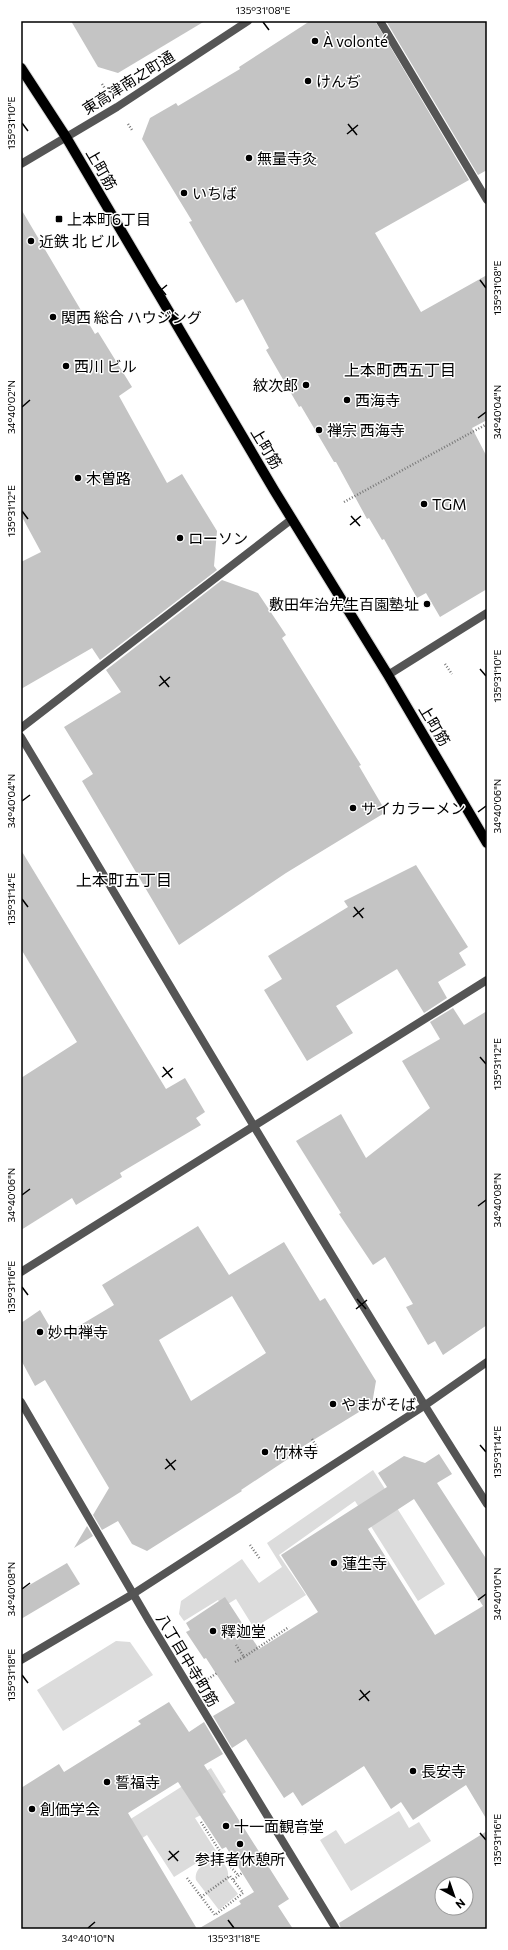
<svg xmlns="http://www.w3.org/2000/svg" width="508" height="1950" font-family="Commissioner,'Noto Sans JP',sans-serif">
<rect width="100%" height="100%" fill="#fff"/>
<g fill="#dcdcdc">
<polygon points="373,1470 445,1584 418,1601 355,1501 279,1555 306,1595 254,1628 236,1599 223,1607 218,1600 184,1621 179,1614 181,1601 242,1559 259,1583 282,1567 267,1543"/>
<polygon points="116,1641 130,1642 153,1675 63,1731 37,1690"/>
<polygon points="211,1768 226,1792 204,1806 207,1812 195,1818 216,1851 174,1877 147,1835 49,1898 36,1879"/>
<polygon points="399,1811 409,1828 419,1822 431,1841 351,1891 320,1840 336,1830 345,1844"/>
<path d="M213 1859H219C227 1866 229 1870 228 1881L238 1894 219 1910 196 1880C194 1869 204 1864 213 1859Z"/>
</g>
<g fill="#c4c4c4" fill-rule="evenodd">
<polygon points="71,21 205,21 118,73 98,67"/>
<polygon points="310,21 375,21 469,180 375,233 421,312 487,275 487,420 472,428 487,457 487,589 440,617 426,593 417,598 384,539 382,540 369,518 367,519 336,462 334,462 301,406 299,407 266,350 269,348 243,299 236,303 189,222 192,221 142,139 150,118 176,103 178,106 240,69 239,67"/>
<polygon points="386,21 487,21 487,170 478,175"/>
<polygon points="21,209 95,334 98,332 132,387 119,396 167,483 182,474 217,531 214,566 217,570 100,660 92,648 21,689 21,562 41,552 21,515"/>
<polygon points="222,580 258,593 286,635 282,638 361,765 359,766 386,812 286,873 179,945 82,781 93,774 64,727 121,692 106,670"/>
<polygon points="21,850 166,1089 185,1078 205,1112 196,1118 201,1125 120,1173 122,1177 76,1205 72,1198 21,1230 21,1078 77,1042 21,949"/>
<polygon points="416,865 468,947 459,953 466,965 438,982 447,998 424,1013 397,969 336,1006 353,1033 307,1061 264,990 282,979 268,956 348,907 344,901"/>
<polygon points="453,1008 464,1025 487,1011 487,1325 443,1355 435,1341 428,1345 406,1307 413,1304 385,1257 373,1265 339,1214 341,1213 296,1141 341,1114 366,1158 430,1108 402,1061 440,1039 430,1022"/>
<path d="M198 1226 229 1275 284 1242 320 1301 325 1298 376 1381 372 1404 302 1447 303 1449 241 1490 242 1491 147 1551 132 1544 118 1521 102 1530 93 1515 109 1488 45 1380 35 1386 21 1360V1323L40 1310 57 1339 114 1305 102 1285ZM232 1296 266 1353 191 1401 159 1340Z"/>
<path d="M439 1454 452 1474 437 1483 487 1560V1820L466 1785 413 1820 401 1802 391 1809 364 1766 302 1806 293 1792 284 1798 246 1739 232 1748 213 1716 235 1703 206 1658 204 1659 186 1632 190 1630 186 1623 225 1597 259 1649 318 1612 281 1555 387 1487 378 1473 404 1456 425 1463ZM414 1499 483 1606 435 1635 368 1529Z"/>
<polygon points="87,1526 93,1536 74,1548"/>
<polygon points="67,1563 80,1584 21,1619 21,1590"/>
<polygon points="169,1702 189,1732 204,1722 223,1754 204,1765 289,1899 278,1906 293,1929 198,1929 241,1904 239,1901 254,1892 226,1847 222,1849 178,1782 128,1813 197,1929 21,1929 21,1788 59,1764 64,1772 141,1724 138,1721"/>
<path d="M487 1831V1929H341L339 1923ZM442 1884H466V1908H442Z"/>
</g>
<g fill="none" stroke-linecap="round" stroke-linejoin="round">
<defs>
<polyline id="primary" points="21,68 66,137 274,490 388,675 487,843"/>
</defs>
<use href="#primary" stroke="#dbdbdb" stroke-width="12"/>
<g stroke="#777" stroke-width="2.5" stroke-dasharray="1 2" stroke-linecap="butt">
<polyline points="102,84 106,90"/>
<polyline points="128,124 132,130"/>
<polyline points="344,502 487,424"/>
<polyline points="445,664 452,674"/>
<polyline points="312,1439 318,1449"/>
<polyline points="250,1545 260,1559"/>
<polyline points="244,1657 289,1627"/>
<polyline points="235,1662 244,1657 236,1645"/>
<polyline points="208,1679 217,1673"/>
<polyline points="201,1822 229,1865"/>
<polyline points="303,1834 314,1826"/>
<polyline points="235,1854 229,1865 238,1875"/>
<polyline points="261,1860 267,1857"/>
<polyline points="187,1878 215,1915 243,1893 233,1880 242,1873"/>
<polyline points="201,1897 230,1876 233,1880"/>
</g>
<g stroke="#555" stroke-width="8">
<polyline points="380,21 487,200"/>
<polyline points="388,675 487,613"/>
<path d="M21 737C175 993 326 1252 487 1504"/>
<polyline points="21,1272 487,980"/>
</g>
<g stroke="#555" stroke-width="8">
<polyline points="21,164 117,107 248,21"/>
<polyline points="21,728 292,519"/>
<polyline points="21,1402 149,1621 336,1929"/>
<polyline points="21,1660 133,1594 424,1406 487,1362"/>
</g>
<use href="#primary" stroke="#000" stroke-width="10"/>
</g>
<path fill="none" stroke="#000" stroke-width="1.5" d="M263 22 269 30M22 123 28 131M348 124 357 135M347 134 358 125M480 280 486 288M157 284 166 295M156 294 167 285M22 407 30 400M478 418 486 412M22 511 28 519M351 516 360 526M350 525 361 516M480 669 486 676M160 676 169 687M159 686 170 677M22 801 30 795M478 812 486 806M22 899 28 907M354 907 363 918M353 917 364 908M480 1057 486 1064M163 1067 172 1078M162 1077 173 1068M22 1195 30 1189M478 1206 486 1200M22 1287 28 1295M357 1299 366 1309M356 1309 367 1300M480 1445 486 1452M166 1459 175 1470M165 1469 176 1460M22 1589 30 1583M478 1600 486 1594M22 1675 28 1683M360 1690 369 1701M359 1700 370 1691M480 1833 486 1840M169 1851 178 1861M168 1860 179 1851M228 1920 234 1928M88 1928 95 1922"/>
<g fill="#000" stroke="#fff" stroke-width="1.5">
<circle cx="315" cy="41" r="4"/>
<circle cx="308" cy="81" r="4"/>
<circle cx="249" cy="158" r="4"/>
<circle cx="184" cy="193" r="4"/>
<rect x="55" y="215" width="8" height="8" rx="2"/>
<circle cx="31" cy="241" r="4"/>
<circle cx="53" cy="317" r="4"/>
<circle cx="66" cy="366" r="4"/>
<circle cx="306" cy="385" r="4"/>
<circle cx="347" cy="400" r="4"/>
<circle cx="319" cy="430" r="4"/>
<circle cx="78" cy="478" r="4"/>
<circle cx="424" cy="504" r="4"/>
<circle cx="180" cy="538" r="4"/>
<circle cx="427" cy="604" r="4"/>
<circle cx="353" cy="808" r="4"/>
<circle cx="40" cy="1332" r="4"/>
<circle cx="333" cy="1404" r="4"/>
<circle cx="265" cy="1452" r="4"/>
<circle cx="334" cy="1563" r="4"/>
<circle cx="213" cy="1631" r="4"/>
<circle cx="413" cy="1771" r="4"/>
<circle cx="107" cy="1782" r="4"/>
<circle cx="32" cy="1809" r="4"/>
<circle cx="226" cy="1826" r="4"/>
<circle cx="240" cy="1844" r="4"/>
</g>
<g text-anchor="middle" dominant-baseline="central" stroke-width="3" stroke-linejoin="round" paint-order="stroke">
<g font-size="15" fill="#000" stroke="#fff" text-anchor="start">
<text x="323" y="41">À volonté</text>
<text x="316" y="81">けんぢ</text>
<text x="257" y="158">無量寺灸</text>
<text x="192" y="193">いちば</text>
<text x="67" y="219">上本町6丁目</text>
<text x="39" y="241">近鉄 北 ビル</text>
<text x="61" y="317">関西 総合 ハウジング</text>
<text x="74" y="366">西川 ビル</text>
<text x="298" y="385" text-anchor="end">紋次郎</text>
<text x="355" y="400">西海寺</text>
<text x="327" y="430">禅宗 西海寺</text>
<text x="86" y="478">木曽路</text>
<text x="432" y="504">TGM</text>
<text x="188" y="538">ローソン</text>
<text x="419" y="604" text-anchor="end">敷田年治先生百園塾址</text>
<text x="361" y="808">サイカラーメン</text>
<text x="48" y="1332">妙中禅寺</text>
<text x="341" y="1404">やまがそば</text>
<text x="273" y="1452">竹林寺</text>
<text x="342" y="1563">蓮生寺</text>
<text x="221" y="1631">釋迦堂</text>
<text x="421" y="1771">長安寺</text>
<text x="115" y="1782">誓福寺</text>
<text x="40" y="1809">創価学会</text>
<text x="234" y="1826">十一面観音堂</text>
<text x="240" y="1859" text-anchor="middle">参拝者休憩所</text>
</g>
<g font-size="15" fill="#000" stroke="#fff">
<text transform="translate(128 82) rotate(-32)">東高津南之町通</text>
<text transform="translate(102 169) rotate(60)">上町筋</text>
<text transform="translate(267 448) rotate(59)">上町筋</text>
<text transform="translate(435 725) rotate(59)">上町筋</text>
<text transform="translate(188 1660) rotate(59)">八丁目中寺町筋</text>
</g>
<g font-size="16" fill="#000" stroke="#fff">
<text x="400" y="369">上本町西五丁目</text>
<text x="124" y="879">上本町五丁目</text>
</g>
</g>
<rect width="508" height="1950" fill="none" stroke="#ffffff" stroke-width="44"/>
<g transform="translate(454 1896) rotate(140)"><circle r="19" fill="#ffffff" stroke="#999999"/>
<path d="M0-3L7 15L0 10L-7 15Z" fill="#000000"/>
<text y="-6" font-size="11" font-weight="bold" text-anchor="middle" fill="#000000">N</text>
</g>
<rect x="22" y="22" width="464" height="1906" fill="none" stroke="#000" stroke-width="1.5"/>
<g font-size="10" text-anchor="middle" fill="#000">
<text x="263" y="14">135°31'08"E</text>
<text transform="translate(11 123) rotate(-90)" y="4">135°31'10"E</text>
<text transform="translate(497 288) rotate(-90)" y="4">135°31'08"E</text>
<text transform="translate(11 407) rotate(-90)" y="4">34°40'02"N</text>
<text transform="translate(497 412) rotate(-90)" y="4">34°40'04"N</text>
<text transform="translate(11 511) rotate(-90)" y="4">135°31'12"E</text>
<text transform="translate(497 676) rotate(-90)" y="4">135°31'10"E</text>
<text transform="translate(11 801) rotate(-90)" y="4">34°40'04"N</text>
<text transform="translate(497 806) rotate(-90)" y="4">34°40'06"N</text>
<text transform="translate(11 899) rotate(-90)" y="4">135°31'14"E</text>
<text transform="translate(497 1064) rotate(-90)" y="4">135°31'12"E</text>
<text transform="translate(11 1195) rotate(-90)" y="4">34°40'06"N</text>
<text transform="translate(497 1200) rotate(-90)" y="4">34°40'08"N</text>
<text transform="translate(11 1287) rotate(-90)" y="4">135°31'16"E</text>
<text transform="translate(497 1452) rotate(-90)" y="4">135°31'14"E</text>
<text transform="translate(11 1589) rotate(-90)" y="4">34°40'08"N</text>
<text transform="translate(497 1594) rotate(-90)" y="4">34°40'10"N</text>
<text transform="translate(11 1675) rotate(-90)" y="4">135°31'18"E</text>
<text transform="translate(497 1840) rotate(-90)" y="4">135°31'16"E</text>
<text x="88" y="1942">34°40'10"N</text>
<text x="234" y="1942">135°31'18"E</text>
</g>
</svg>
